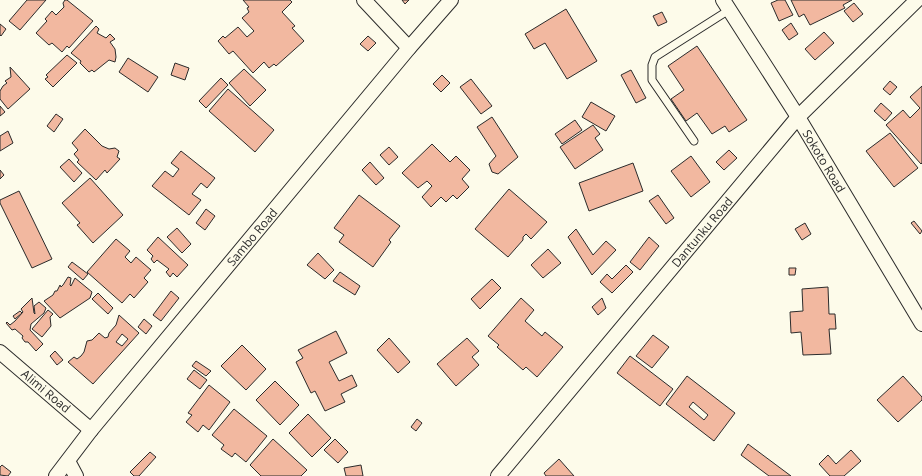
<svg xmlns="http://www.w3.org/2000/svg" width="922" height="476" font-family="'Open Sans',sans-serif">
<rect width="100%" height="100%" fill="#fdfbea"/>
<g fill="#f2b8a0" stroke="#2b2b2b" fill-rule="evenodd">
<polygon points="27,0 46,0 20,30 9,21"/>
<polygon points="65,0 67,0 93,21 69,48 67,46 62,52 52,43 49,45 36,33 47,21 45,19 52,11 56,15 64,7 63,3"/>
<polygon points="243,0 290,0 292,2 282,12 295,26 292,28 304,41 276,66 274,64 269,68 264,62 253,73 233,51 229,54 218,41 223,36 225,38 238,27 247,37 254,31 242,18 249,12 247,8 249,7"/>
<polygon points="402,0 409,0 405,4"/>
<polygon points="778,0 785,0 793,15 779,21 771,3"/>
<polygon points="791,0 852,0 843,5 845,8 810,25 804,14 799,17"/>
<polygon points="854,3 863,14 853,22 844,11"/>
<polygon points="566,9 597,61 567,79 545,43 534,49 525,34"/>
<polygon points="662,12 667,22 658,26 653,16"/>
<polygon points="791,23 798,34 789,40 782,30"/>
<polygon points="0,24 6,29 1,36 0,35"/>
<polygon points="96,26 99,29 97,33 106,38 110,34 115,39 110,42 115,49 116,57 115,62 109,60 94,72 92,70 89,72 80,63 81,61 71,53"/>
<polygon points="824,32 834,43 815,60 805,49"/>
<polygon points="368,36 376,43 368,51 360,44"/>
<polygon points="697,46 747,120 729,132 725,126 712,134 697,113 686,121 671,99 684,90 668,66"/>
<polygon points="67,55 77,63 53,87 45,79 48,77 46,75"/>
<polygon points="128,58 158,77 148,92 119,72"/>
<polygon points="175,63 189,68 185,80 171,75"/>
<polygon points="10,67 30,89 8,109 0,99 0,91 3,86 7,83 5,81 11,77"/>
<polygon points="244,69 266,90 250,106 229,83"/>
<polygon points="631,70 646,98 636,103 621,75"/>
<polygon points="442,75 450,83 441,92 433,84"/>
<polygon points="221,78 228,85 206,108 199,101"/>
<polygon points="471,79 492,106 481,114 460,87"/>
<polygon points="890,81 897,87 890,95 883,89"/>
<polygon points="922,86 922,163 921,164 886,125 903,110 910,118 920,108 910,97"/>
<polygon points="228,89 274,130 255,152 209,111"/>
<polygon points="591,102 615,116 606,131 582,117"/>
<polygon points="881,103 892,113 885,121 874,111"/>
<polygon points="0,106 5,112 0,116"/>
<polygon points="56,114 63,119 54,132 47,126"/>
<polygon points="492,117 518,157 498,174 492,172 489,164 496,156 477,127"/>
<polygon points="575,120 582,130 562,144 555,134"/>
<polygon points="593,125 600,134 595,138 603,150 575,169 560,147"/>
<polygon points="85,129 102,146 109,149 115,148 119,151 117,157 120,159 107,173 105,170 96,180 77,162 79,160 74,154 78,150 72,143"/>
<polygon points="8,131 13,143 0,151 0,136"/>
<polygon points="890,133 918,168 894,187 866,151"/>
<polygon points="432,144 450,162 456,156 470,170 462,179 469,187 457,199 453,195 446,202 441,197 431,207 422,197 432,186 427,181 418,188 402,173"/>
<polygon points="389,147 398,157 389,165 380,155"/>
<polygon points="729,150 737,158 724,170 716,162"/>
<polygon points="181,151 215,178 207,188 201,183 192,194 201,200 189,215 152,186 165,171 173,177 179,169 171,163"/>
<polygon points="691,156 710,182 691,197 671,171"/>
<polygon points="69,159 82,173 74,182 60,167"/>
<polygon points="370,162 384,178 376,185 362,170"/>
<polygon points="633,163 643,191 589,211 579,183"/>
<polygon points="0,170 4,175 0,179"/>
<polygon points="90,178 123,215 93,243 77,225 80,223 62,203"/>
<polygon points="509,189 547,222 531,239 526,234 523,237 523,240 508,257 475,229"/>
<polygon points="19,191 52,259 32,268 0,203 0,200"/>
<polygon points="359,195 400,226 389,240 391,242 373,267 339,242 344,235 334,228"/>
<polygon points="658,195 674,218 666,224 649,201"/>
<polygon points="206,209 215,216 205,230 196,223"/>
<polygon points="914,221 922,231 920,234 911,223"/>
<polygon points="805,223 811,234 802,240 795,229"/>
<polygon points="177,228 191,244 182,253 167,237"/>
<polygon points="576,229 593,255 606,241 616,250 592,275 568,237"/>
<polygon points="158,237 188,265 177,277 173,273 170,277 166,272 169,269 157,260 154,263 151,259 153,256 147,250"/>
<polygon points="649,237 659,246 640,270 630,262"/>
<polygon points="116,239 130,251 125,257 131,263 136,257 151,270 144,278 148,282 134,298 130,294 122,303 87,272"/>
<polygon points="548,249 561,263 543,278 531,265"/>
<polygon points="318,253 334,270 325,279 307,265"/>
<polygon points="72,262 88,274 83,280 68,267"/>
<polygon points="626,265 633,272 612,293 600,282 607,274 612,279"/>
<polygon points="789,268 796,268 795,275 789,275"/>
<polygon points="340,272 360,286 355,295 333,281"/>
<polygon points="68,277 71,278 70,285 71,286 75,278 92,292 90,298 60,318 44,301 53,295 55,291 57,291 60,285 61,287 63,285"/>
<polygon points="492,279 501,288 480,309 471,299"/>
<polygon points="828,287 829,314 835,314 836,329 829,329 831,354 803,355 801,332 791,333 790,312 803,311 802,289"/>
<polygon points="171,291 179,298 161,321 153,315"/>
<polygon points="98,293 113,308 108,314 92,299"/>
<polygon points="32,298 34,313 35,314 34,306 39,302 46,308 44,313 31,324 30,330 43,344 36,351 28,342 25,342 22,338 23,336 15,329 12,330 6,323 7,322 10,325 15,321 23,312 21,309"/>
<polygon points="521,298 534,310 525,321 542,336 545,332 563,347 537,377 526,367 523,370 497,347 499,345 488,336"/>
<polygon points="602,298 606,308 598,315 592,307"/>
<polygon points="48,310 53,314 50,317 51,326 42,337 32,329"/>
<polygon points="20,311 22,313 15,319 13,316"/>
<path d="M119 315 139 333 93 384 68 362 74 357 77 359 81 356 84 352 87 341 92 340 99 333 105 338 108 337 109 333 116 325ZM122 334 128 339 122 346 116 342Z"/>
<polygon points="144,319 152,326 146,334 138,327"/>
<polygon points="336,331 347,353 329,362 339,381 352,375 357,386 341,394 345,402 325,411 315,391 311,393 296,362 303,358 298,350"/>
<polygon points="653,335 669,347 652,368 636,356"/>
<polygon points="389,338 410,362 398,373 377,350"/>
<polygon points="467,338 479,351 472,357 479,365 456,386 437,364"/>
<polygon points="242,345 266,369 246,390 221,366"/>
<polygon points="55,351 63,360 57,365 50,356"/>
<polygon points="630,356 673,389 660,406 617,373"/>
<polygon points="196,361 211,371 206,376 192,366"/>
<polygon points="194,370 207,380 200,389 187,379"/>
<path d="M687 376 735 413 714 441 666 404ZM693 402 708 415 704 420 689 407Z"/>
<polygon points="903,376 922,397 922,400 898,422 877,400"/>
<polygon points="275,381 299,405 280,425 256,400"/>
<polygon points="209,385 230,402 209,430 203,425 198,432 186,422 192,415 188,413"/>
<polygon points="234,409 267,436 246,462 235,453 232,457 221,449 224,445 212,435"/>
<polygon points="308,414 331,438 312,457 289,433"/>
<polygon points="417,419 422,423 416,431 411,427"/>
<polygon points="273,439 307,470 301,476 261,476 250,465"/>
<polygon points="335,439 348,452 338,463 324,450"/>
<polygon points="748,444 791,476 769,476 741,455"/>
<polygon points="851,450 861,461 844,476 830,476 819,464 828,455 836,464"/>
<polygon points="150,452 156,457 139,476 134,476 130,472"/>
<polygon points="559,459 574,476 546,476 544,473"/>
<polygon points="2,465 11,472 8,476 0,475 0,467"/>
<polygon points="361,465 363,476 346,476 344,468"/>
</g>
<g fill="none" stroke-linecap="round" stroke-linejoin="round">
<defs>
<polyline id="service" points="694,141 652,80 652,65 655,57 729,10"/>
<g id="minor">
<polyline points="364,0 409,48"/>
<polyline points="723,0 798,117 922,324"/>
<polyline points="0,352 91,430"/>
<polyline points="68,461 76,476"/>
<polyline points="56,476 91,430 409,48 451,0"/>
<polyline points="498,476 798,117 917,0"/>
</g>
</defs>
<use href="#service" stroke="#2b2b2b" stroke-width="9"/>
<use href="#minor" stroke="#2b2b2b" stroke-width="16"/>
<use href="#service" stroke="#fdfbea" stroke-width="7"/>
<use href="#minor" stroke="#fdfbea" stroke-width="14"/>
</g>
<g text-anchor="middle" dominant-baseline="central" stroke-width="3" stroke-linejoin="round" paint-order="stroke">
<g font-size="12" fill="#2b2b2b" stroke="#fdfbea">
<text transform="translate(824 161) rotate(59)">Sokoto Road</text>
<text transform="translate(702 232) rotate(-50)">Dantunku Road</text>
<text transform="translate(252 237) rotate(-50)">Sambo Road</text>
<text transform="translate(46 391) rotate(40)">Alimi Road</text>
</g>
</g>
</svg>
